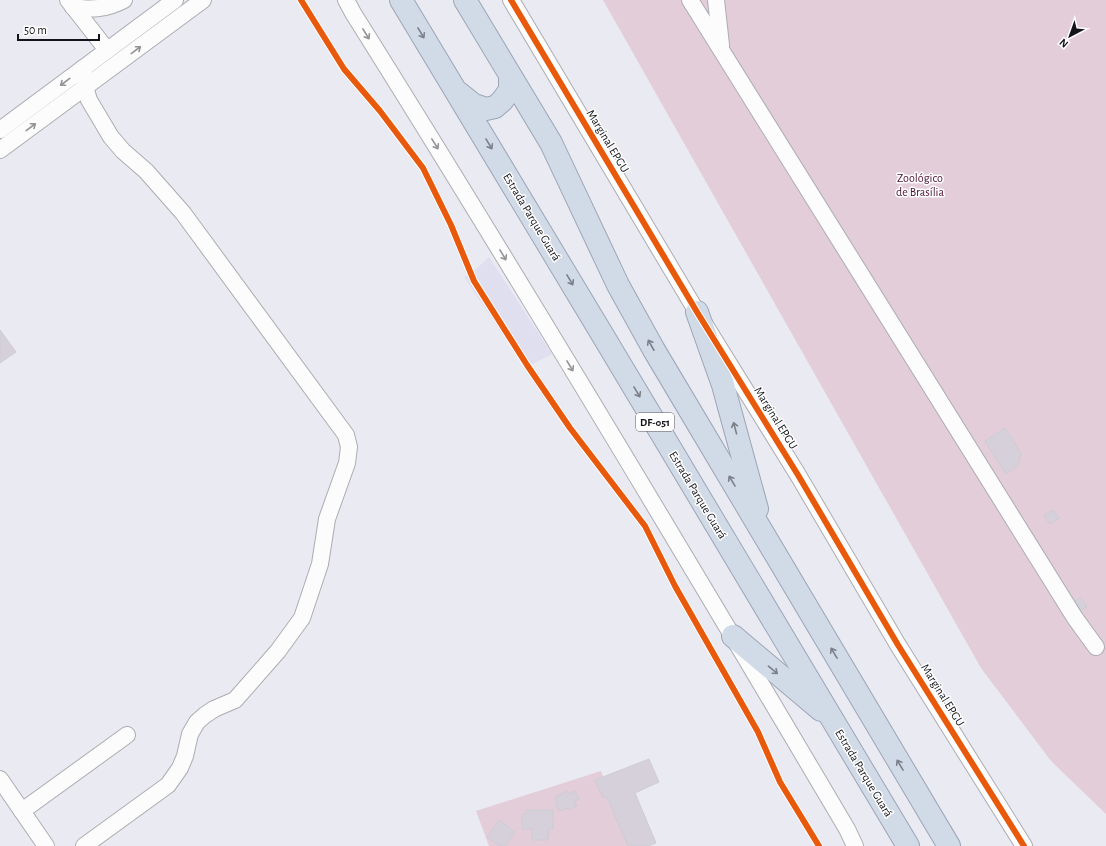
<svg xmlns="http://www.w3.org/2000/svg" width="1106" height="846" font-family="'Alegreya Sans',sans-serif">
<rect width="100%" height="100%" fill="#eaeaf2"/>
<polygon fill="#e0dfef" points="489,257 552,354 525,368 464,277 476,269"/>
<g fill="#e3cdd9">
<polygon points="603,0 1106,0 1106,814 1051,761 981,668"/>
<polygon points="601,771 628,846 489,846 476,811"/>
</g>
<g fill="#d6d0db" stroke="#ceccd3">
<polygon points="0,330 16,352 0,363"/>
<polygon points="1005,428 1021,453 1018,466 1006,474 985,441"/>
<polygon points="1053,510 1059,518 1050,524 1044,516"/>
<polygon points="1081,597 1087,607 1081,610 1075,601"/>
<polygon points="649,759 659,782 635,793 656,843 648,846 628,846 607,797 603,798 595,780"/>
<polygon points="568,791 569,794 575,791 579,799 574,801 577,806 568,810 567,808 559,811 555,803 557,802 555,797"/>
<polygon points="526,810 553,810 553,829 549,829 548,840 532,840 532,829 522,829 522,814 526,814"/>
<polygon points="499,820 515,832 505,846 499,846 487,837"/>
</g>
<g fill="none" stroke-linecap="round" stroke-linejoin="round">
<defs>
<g id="minor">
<polyline points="68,0 107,50"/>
<path d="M346 0 353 13C522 282 685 555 847 829L855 846"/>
<polyline points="511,0 697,312 798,475 898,645 1024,846"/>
<polyline points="690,0 1075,618 1096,647"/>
<polyline points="716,0 721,45"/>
<path d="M73 7C92 10 107 9 124 0"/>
<polyline points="83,68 85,87 89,100 111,137 123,151 146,171 183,213 346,435 349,447 347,463 327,519 320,564 302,618 278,651 235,700 214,709 205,715 197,722 190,734 185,756 180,768 168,785 84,846"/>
<polyline points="0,130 175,0"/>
<polyline points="0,150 203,0"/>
<polyline points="0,779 46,846"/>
<polyline points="22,811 127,735"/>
</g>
<g id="highway">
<polyline points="401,0 605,339 908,846"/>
<polyline points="465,0 551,143 618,285 654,350 949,846"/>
<polyline points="459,93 474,105 486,109 495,107 502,101 510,90 510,76"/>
<polyline points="697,312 723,385 757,509"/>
<polyline points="733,636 821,710"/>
</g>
</defs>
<use href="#minor" stroke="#acacb2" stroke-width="18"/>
<use href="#highway" stroke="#9ca5b5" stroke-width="24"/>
<use href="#minor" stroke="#fcfcfd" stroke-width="16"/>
<use href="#highway" stroke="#d1dae7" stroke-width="22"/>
<defs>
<g id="cycleway">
<polyline points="301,0 344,69 380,111 423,168 451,225 474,281 527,365 570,428 645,526 675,586 758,732 780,782 819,846"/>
<polyline points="511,0 697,312 798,475 898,645 1024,846"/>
</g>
</defs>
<use href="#cycleway" stroke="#fff" stroke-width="8"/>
<use href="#cycleway" stroke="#e8590c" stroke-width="6"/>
</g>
<defs><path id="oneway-shaft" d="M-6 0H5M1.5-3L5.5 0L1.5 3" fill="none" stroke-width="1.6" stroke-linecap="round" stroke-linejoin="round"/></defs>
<g stroke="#7c808a">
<use href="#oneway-shaft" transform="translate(421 33) rotate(59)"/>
<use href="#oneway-shaft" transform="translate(489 144) rotate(59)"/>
<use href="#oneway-shaft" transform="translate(570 280) rotate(59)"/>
<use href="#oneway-shaft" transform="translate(651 345) rotate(-119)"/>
<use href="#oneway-shaft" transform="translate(637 392) rotate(59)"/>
<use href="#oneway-shaft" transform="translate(735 428) rotate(-105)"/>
<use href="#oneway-shaft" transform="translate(732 481) rotate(-121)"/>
<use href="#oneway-shaft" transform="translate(834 653) rotate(-121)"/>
<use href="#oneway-shaft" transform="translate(773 670) rotate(40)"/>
<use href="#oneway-shaft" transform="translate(900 765) rotate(-121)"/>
</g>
<g stroke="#949396">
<use href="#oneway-shaft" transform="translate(366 34) rotate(58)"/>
<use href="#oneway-shaft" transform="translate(136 50) rotate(-37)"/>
<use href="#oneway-shaft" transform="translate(65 82) rotate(143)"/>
<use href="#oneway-shaft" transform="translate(31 127) rotate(-37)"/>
<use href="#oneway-shaft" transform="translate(435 144) rotate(58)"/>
<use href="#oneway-shaft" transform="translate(503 255) rotate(59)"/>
<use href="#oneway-shaft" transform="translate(570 366) rotate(59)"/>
</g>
<g text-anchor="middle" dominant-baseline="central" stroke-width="3" stroke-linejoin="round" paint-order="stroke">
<rect fill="#fff" stroke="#5a5a5e" stroke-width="1" x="636" y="413" width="38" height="18" rx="3"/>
<g font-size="11" font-weight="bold" fill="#141319">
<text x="655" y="422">DF-051</text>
</g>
<g font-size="12" fill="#141319" stroke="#fff">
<text transform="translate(608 141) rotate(59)">Marginal EPGU</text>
<text transform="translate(532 217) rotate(59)">Estrada Parque Guará</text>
<text transform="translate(776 418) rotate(58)">Marginal EPGU</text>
<text transform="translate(698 495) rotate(59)">Estrada Parque Guará</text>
<text transform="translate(943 695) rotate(58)">Marginal EPGU</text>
<text transform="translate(864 773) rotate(59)">Estrada Parque Guará</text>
</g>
<g font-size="12" fill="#4e1232" stroke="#fff">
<text x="920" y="178">Zoológico<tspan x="920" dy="14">de Brasília</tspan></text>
</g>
</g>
<g transform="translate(1070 36) rotate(221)" stroke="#ffffff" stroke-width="3" paint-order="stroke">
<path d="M0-3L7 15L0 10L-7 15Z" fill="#141319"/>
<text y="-6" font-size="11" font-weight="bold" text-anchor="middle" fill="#141319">N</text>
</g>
<path d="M18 34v6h81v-6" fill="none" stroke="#141319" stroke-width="2"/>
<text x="24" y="34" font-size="12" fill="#141319" stroke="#ffffff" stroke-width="3" paint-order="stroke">50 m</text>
</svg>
